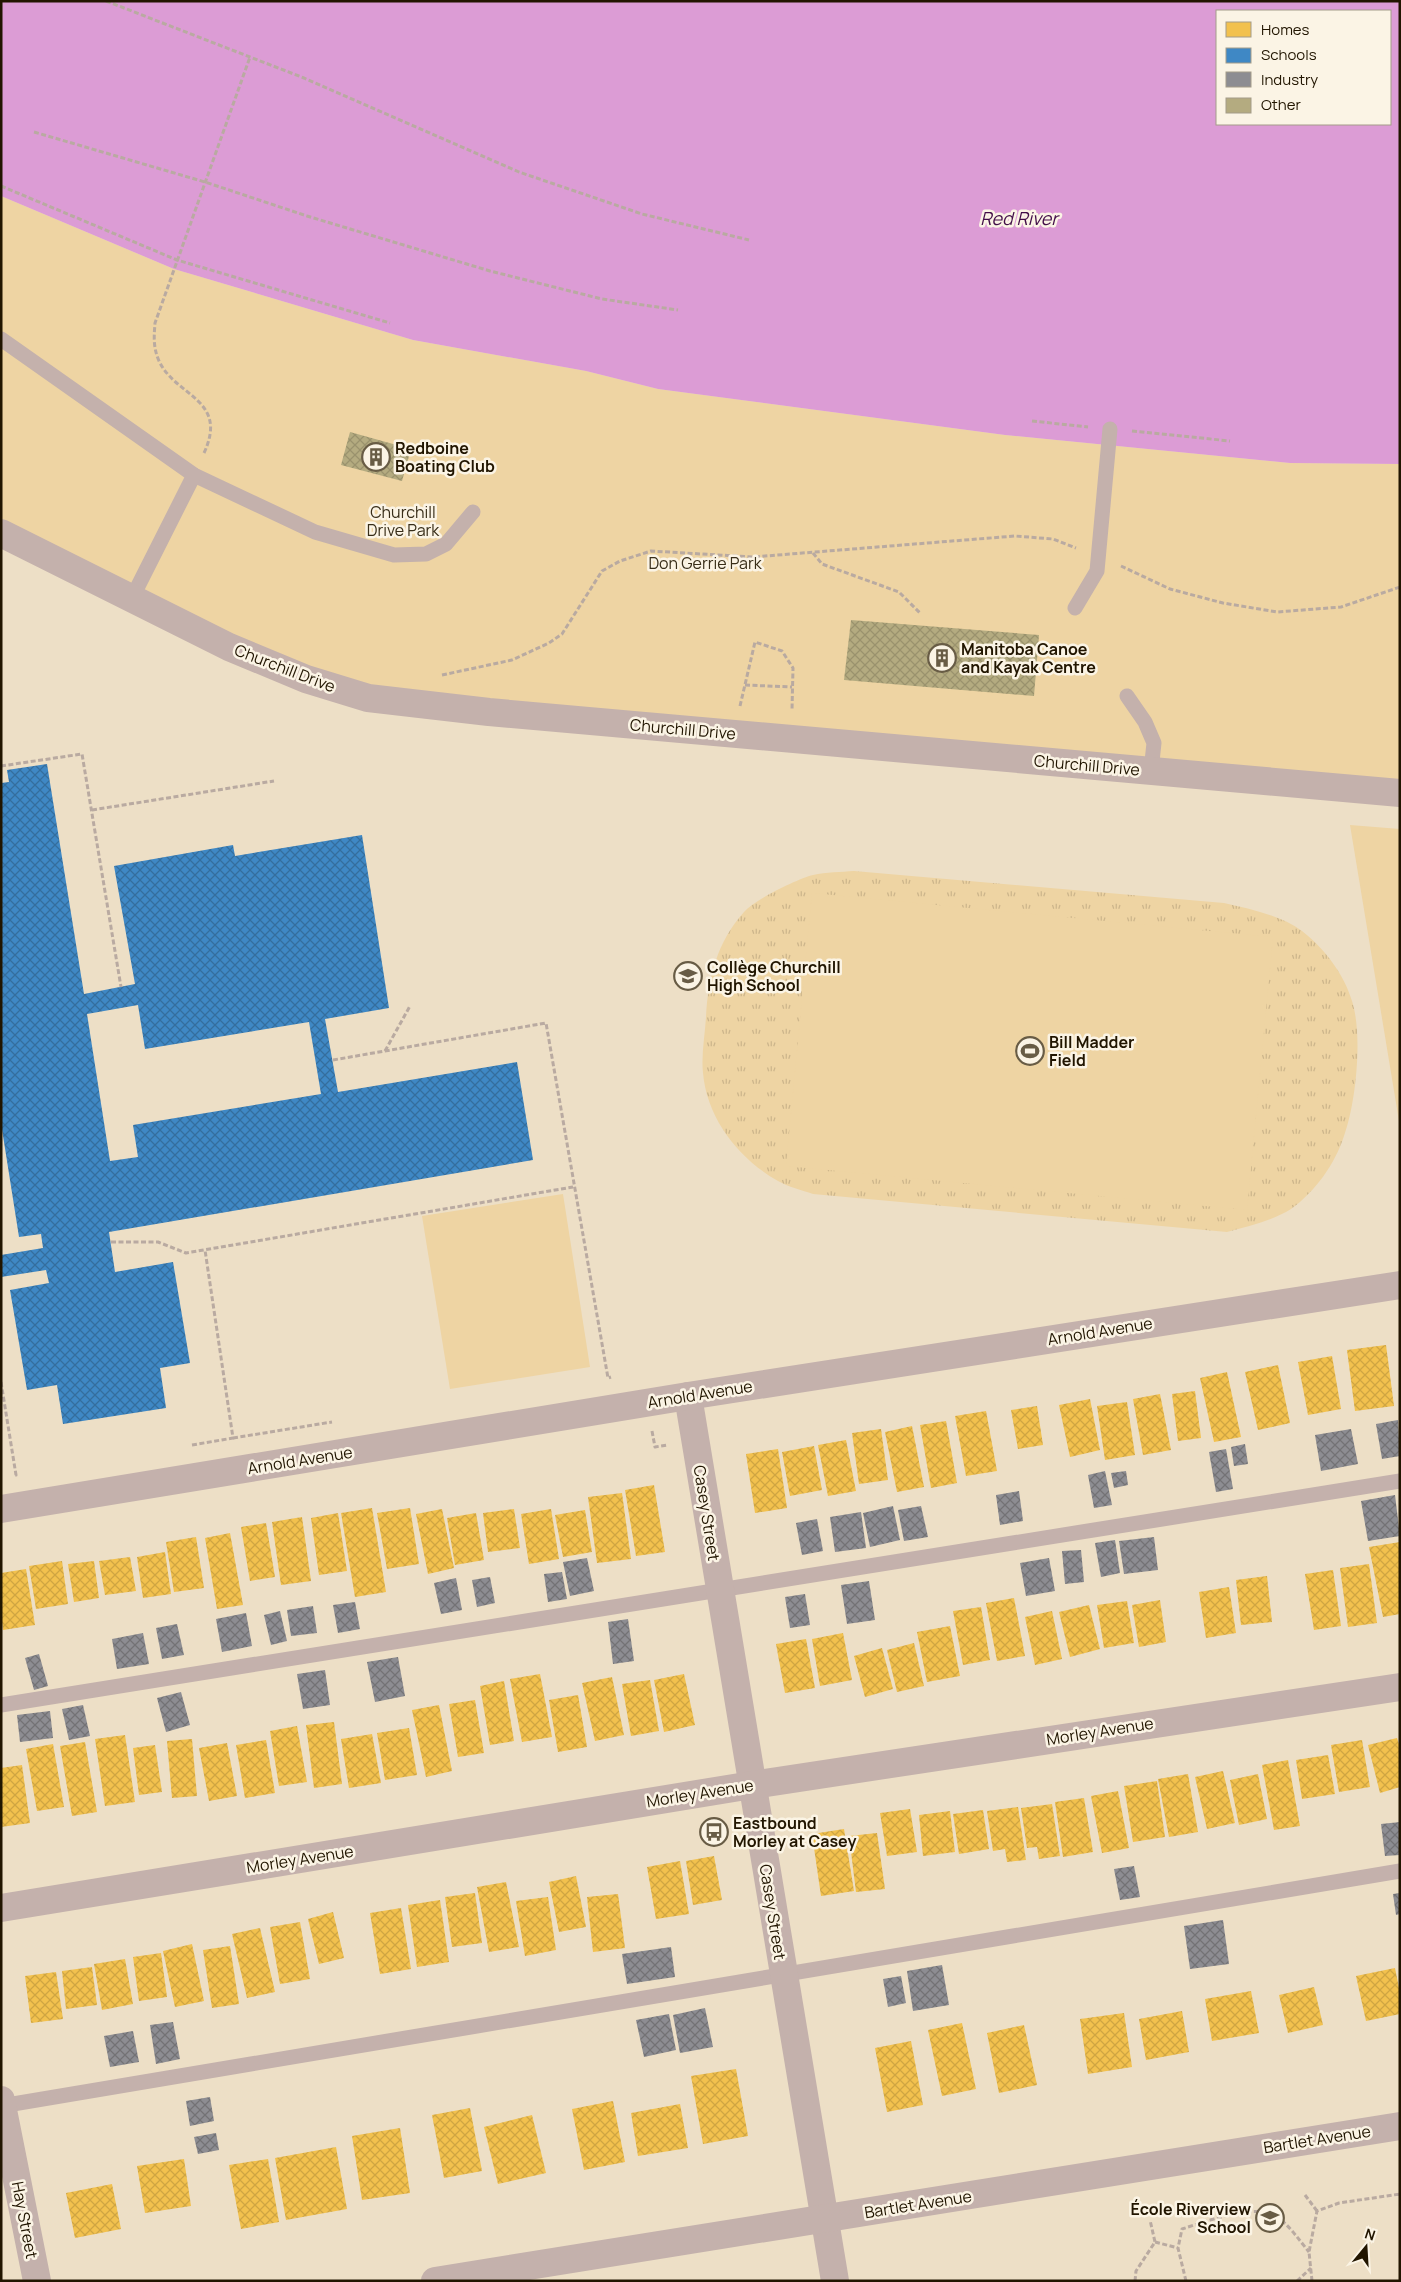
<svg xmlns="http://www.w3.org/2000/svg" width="1401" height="2282" font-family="Manrope,sans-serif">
<defs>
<pattern id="grass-tufts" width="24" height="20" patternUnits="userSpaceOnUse" patternTransform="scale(1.25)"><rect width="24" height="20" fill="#eed4a3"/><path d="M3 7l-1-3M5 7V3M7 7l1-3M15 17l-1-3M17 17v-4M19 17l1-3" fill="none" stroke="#ccb58b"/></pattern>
<pattern id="homes-cross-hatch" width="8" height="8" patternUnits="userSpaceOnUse" patternTransform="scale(1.25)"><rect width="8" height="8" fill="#f2c14e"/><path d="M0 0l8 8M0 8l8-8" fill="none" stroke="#cfa542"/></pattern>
<pattern id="schools-cross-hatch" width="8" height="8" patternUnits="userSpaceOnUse" patternTransform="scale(1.25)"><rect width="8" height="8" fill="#3f88c5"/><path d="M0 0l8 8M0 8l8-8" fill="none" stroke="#346e9e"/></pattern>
<pattern id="industry-cross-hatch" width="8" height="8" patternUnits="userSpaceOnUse" patternTransform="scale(1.25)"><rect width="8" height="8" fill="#8d8d92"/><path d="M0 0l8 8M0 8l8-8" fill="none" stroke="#737275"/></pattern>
<pattern id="building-cross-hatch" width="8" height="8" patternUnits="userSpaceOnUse" patternTransform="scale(1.25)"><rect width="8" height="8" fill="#b4ab80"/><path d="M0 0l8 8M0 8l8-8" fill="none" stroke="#9a926d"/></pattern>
</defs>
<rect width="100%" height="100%" fill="#eddfc6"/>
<path fill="url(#grass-tufts)" d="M854 871 1224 903C1250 909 1280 915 1302 931 1325 949 1344 974 1352 1001 1363 1035 1356 1103 1344 1136 1335 1164 1315 1192 1291 1209 1272 1221 1248 1226 1227 1232L813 1194C802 1190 788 1187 778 1181 739 1159 707 1119 703 1073 701 1055 705 1035 706 1017 708 978 717 942 744 912 754 900 797 879 813 875 826 872 841 872 854 871Z"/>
<g fill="#eed4a3">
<polygon points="1,196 174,269 413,340 586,371 658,389 1005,435 1290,463 1400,464 1400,793 368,698 1,533"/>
<polygon points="1350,825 1400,829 1400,1127"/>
<polygon points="812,893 1273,937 1247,1210 786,1166"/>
<polygon points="563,1194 590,1367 450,1389 422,1216"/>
</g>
<path fill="#dc9cd5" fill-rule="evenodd" d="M1 1H1400V464L1290 463 1005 435 658 389 586 371 413 340 174 269 1 196ZM1217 11H1390V124H1217Z"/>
<g fill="url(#homes-cross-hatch)">
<polygon points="1386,1345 1394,1406 1355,1411 1347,1350"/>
<polygon points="1332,1356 1341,1409 1308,1415 1298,1362"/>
<polygon points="1278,1365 1290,1423 1258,1430 1245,1372"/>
<polygon points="1227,1372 1241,1437 1214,1442 1200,1378"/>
<polygon points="1195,1391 1201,1438 1178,1441 1172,1394"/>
<polygon points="1160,1394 1171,1450 1143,1455 1133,1399"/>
<polygon points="1090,1399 1100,1450 1070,1457 1059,1405"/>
<polygon points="1127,1402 1135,1455 1105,1460 1097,1406"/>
<polygon points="1037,1406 1043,1445 1018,1449 1011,1410"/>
<polygon points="986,1411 997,1471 966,1476 955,1416"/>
<polygon points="946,1421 957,1483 931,1488 920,1425"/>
<polygon points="912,1426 924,1487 897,1492 885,1432"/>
<polygon points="881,1429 888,1480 859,1484 852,1433"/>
<polygon points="846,1440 856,1491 828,1496 818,1445"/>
<polygon points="814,1446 822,1490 790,1496 782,1452"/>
<polygon points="778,1449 787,1508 755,1513 746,1454"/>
<polygon points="654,1485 665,1552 636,1556 625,1490"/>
<polygon points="622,1493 631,1559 597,1563 588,1497"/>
<polygon points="372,1508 386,1592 355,1597 341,1513"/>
<polygon points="410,1508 419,1564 387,1569 377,1513"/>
<polygon points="442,1509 454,1568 428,1574 416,1514"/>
<polygon points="514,1509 520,1548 488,1552 483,1513"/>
<polygon points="551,1509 559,1559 529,1564 521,1514"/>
<polygon points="585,1510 592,1552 563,1557 555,1515"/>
<polygon points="338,1513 347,1571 319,1575 311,1518"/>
<polygon points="476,1513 484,1560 455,1565 447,1518"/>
<polygon points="302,1517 311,1581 281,1585 272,1522"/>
<polygon points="266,1523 275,1577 250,1581 241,1527"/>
<polygon points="230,1533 243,1605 217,1609 205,1538"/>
<polygon points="196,1537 204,1588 174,1592 166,1542"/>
<polygon points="1400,1542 1400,1614 1383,1617 1369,1547"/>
<polygon points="165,1552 171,1594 143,1598 137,1557"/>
<polygon points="130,1557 136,1591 105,1595 99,1561"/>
<polygon points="62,1561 68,1604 36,1609 29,1566"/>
<polygon points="94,1561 99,1598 74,1602 68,1564"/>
<polygon points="1369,1564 1377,1623 1348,1627 1340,1568"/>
<polygon points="26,1569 35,1625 3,1630 1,1615 1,1573"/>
<polygon points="1333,1570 1341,1626 1314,1630 1305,1574"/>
<polygon points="1267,1576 1272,1622 1241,1625 1236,1580"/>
<polygon points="1229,1587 1236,1633 1206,1638 1199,1592"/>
<polygon points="1014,1598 1025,1656 997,1661 986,1603"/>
<polygon points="1160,1600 1166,1642 1139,1647 1132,1605"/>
<polygon points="1127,1601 1134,1643 1104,1648 1097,1605"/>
<polygon points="1089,1605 1100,1649 1070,1657 1059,1612"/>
<polygon points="981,1607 990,1660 963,1665 953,1611"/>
<polygon points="1052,1611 1062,1659 1035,1665 1025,1617"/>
<polygon points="950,1626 960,1676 927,1682 917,1632"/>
<polygon points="843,1633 852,1680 820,1686 812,1639"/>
<polygon points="806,1639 815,1688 785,1693 776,1644"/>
<polygon points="914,1643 924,1686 897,1692 887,1650"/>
<polygon points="882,1648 893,1689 865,1697 854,1656"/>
<polygon points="540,1674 552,1737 522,1742 510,1679"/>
<polygon points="684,1674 695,1725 664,1732 654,1680"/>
<polygon points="612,1677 624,1735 595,1741 582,1683"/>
<polygon points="650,1680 659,1731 631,1736 622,1684"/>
<polygon points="504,1681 514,1741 490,1745 480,1686"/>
<polygon points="578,1695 587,1747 558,1752 549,1700"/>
<polygon points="475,1700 484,1753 458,1757 449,1704"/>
<polygon points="439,1705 452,1771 426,1777 412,1710"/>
<polygon points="334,1722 342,1784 314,1788 306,1725"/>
<polygon points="297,1726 307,1782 279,1786 270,1731"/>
<polygon points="409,1728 417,1775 385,1780 377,1733"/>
<polygon points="372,1734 381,1783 349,1788 341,1739"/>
<polygon points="125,1735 135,1802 105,1806 95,1739"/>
<polygon points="1397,1738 1400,1747 1400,1787 1380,1793 1368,1745"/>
<polygon points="192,1739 197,1796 172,1798 167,1741"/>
<polygon points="266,1740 275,1793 245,1798 236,1745"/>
<polygon points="1362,1740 1370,1787 1339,1792 1331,1745"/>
<polygon points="85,1742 97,1812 72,1816 60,1746"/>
<polygon points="227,1743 237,1796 209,1801 199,1748"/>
<polygon points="53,1744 64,1807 37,1811 26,1749"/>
<polygon points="155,1745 162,1792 139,1795 133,1748"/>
<polygon points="1328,1755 1335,1794 1302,1799 1296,1760"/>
<polygon points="1288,1760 1300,1826 1274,1830 1262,1765"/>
<polygon points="22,1765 30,1823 1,1827 1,1768"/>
<polygon points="1223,1771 1235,1823 1207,1829 1195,1777"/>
<polygon points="1188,1774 1198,1832 1169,1837 1158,1779"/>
<polygon points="1258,1774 1267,1819 1239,1825 1230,1780"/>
<polygon points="1157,1781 1165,1837 1133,1842 1124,1786"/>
<polygon points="1118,1791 1129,1848 1102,1853 1091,1796"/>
<polygon points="1084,1798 1093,1852 1063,1857 1055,1802"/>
<polygon points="1052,1804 1060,1856 1039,1859 1037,1847 1027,1848 1021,1808"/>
<polygon points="1018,1807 1026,1860 1007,1862 1005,1849 993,1851 987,1811"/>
<polygon points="910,1809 917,1852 887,1856 880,1813"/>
<polygon points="983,1810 989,1849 959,1854 953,1814"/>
<polygon points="950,1811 955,1852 923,1856 919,1815"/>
<polygon points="844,1829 854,1891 821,1896 812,1834"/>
<polygon points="877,1833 885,1889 856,1892 849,1836"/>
<polygon points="714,1856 722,1900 693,1905 686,1861"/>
<polygon points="680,1861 689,1914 656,1919 647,1867"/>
<polygon points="576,1876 586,1927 559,1932 549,1882"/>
<polygon points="506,1882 519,1947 489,1952 477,1887"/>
<polygon points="475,1893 482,1943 452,1947 445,1897"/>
<polygon points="618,1894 625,1948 593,1952 587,1897"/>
<polygon points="548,1897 556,1950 525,1956 516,1901"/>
<polygon points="440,1900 449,1962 417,1967 408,1905"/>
<polygon points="401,1908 411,1969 380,1974 370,1913"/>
<polygon points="333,1912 344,1958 319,1964 308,1919"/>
<polygon points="300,1922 310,1979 280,1984 270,1927"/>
<polygon points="260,1928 275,1992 247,1998 232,1934"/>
<polygon points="192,1944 204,2001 175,2007 163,1951"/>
<polygon points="230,1946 239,2004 212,2008 203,1950"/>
<polygon points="161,1953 167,1997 139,2001 133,1957"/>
<polygon points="125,1959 133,2004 102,2010 94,1964"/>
<polygon points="92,1967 97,2005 66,2009 62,1971"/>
<polygon points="1395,1968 1400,1993 1400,2014 1366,2021 1356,1976"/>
<polygon points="56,1972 63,2019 31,2023 25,1976"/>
<polygon points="1314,1987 1323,2025 1288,2033 1279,1995"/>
<polygon points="1251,1991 1259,2033 1212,2041 1205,1999"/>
<polygon points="1182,2011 1189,2052 1146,2060 1139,2019"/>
<polygon points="1124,2013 1132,2067 1088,2074 1080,2019"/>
<polygon points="962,2023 976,2089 942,2096 928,2030"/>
<polygon points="1024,2025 1037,2085 999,2093 987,2033"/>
<polygon points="911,2041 923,2105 887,2112 875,2048"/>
<polygon points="736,2069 748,2136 703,2144 691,2076"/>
<polygon points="613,2101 625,2162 584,2170 572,2109"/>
<polygon points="680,2104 688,2148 638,2156 631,2113"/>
<polygon points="470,2108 482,2171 444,2178 432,2115"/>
<polygon points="532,2115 546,2173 498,2184 484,2127"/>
<polygon points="400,2128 410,2193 362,2200 352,2136"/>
<polygon points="336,2147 347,2209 286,2220 275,2158"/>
<polygon points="184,2159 191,2206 145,2213 137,2166"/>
<polygon points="268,2159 279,2222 241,2229 229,2165"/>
<polygon points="112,2184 121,2229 75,2238 66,2193"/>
</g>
<path fill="url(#schools-cross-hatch)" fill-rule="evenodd" d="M47 764 84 994 135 984 114 866 233 845 235 856 362 835 389 1008 325 1019 338 1092 517 1062 533 1160 109 1232 115 1272 173 1262 190 1363 160 1368 166 1408 63 1424 57 1385 27 1390 10 1290 49 1283 46 1270 1 1277V1255L43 1248 41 1234 19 1237 1 1123V783L9 782 7 770ZM138 1005 145 1049 309 1022 321 1094 133 1125 138 1157 110 1161 87 1014Z"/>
<g fill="url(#industry-cross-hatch)">
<polygon points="1398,1420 1400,1456 1382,1459 1376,1424"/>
<polygon points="1351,1429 1358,1464 1321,1471 1315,1435"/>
<polygon points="1245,1444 1248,1464 1234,1466 1231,1447"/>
<polygon points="1226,1449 1233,1489 1216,1492 1209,1452"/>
<polygon points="1105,1471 1112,1505 1094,1508 1088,1475"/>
<polygon points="1126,1471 1128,1485 1114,1488 1111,1473"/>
<polygon points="1019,1491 1023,1521 1000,1525 996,1495"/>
<polygon points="1395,1495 1400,1536 1368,1541 1361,1501"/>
<polygon points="893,1506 900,1540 870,1547 863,1513"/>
<polygon points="921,1506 928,1537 904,1541 898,1510"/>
<polygon points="861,1512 866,1548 835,1552 830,1517"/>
<polygon points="817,1519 823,1551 802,1555 796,1523"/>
<polygon points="1154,1537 1158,1570 1124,1574 1119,1541"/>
<polygon points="1115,1540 1120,1573 1101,1577 1095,1543"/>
<polygon points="1081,1550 1084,1582 1065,1584 1062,1551"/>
<polygon points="587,1558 594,1591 570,1596 563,1562"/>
<polygon points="1049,1558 1055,1591 1026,1596 1020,1563"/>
<polygon points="562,1572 567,1599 548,1602 544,1574"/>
<polygon points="490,1577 495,1603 477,1607 472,1580"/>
<polygon points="456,1578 462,1610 441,1614 434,1583"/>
<polygon points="869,1581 875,1620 847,1624 841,1585"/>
<polygon points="805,1594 810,1625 790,1628 785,1597"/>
<polygon points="355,1602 360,1629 338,1633 333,1605"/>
<polygon points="313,1606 317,1633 291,1636 287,1610"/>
<polygon points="280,1611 287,1641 271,1645 264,1615"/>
<polygon points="246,1613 252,1646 222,1652 216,1619"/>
<polygon points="628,1619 634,1661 613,1664 608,1622"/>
<polygon points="177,1624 184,1655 162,1659 156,1628"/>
<polygon points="143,1633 149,1664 117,1669 112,1639"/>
<polygon points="39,1654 48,1686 34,1690 25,1658"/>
<polygon points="398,1657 405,1696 375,1702 367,1662"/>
<polygon points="325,1670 330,1705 303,1709 297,1674"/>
<polygon points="181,1692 190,1725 166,1732 157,1698"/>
<polygon points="83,1705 90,1736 69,1740 62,1709"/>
<polygon points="50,1711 53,1738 20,1742 17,1715"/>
<polygon points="1400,1822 1400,1855 1385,1856 1381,1824"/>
<polygon points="1134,1866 1140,1897 1120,1900 1114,1869"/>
<polygon points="1400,1893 1400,1914 1396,1915 1393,1894"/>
<polygon points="1223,1920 1229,1964 1190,1969 1184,1926"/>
<polygon points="671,1947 675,1977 627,1984 622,1954"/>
<polygon points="942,1965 949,2005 913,2011 907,1971"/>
<polygon points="901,1976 906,2003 888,2007 883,1979"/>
<polygon points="705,2008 713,2047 680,2053 673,2015"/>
<polygon points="669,2014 676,2050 644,2057 636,2020"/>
<polygon points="173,2022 180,2059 156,2064 150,2025"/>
<polygon points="133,2031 139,2062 110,2067 104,2036"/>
<polygon points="210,2097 214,2121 190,2126 186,2101"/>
<polygon points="216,2133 219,2150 198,2154 194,2137"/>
</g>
<g fill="url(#building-cross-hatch)">
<polygon points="350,432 411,449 402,481 341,465"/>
<polygon points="851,620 1039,635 1034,696 844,680"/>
</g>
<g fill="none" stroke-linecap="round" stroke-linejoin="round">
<g stroke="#b9aaa1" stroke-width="3" stroke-dasharray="5 2.5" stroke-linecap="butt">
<polyline points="106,1 304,78 519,172 642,214 749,240"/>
<polyline points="34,132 205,182 307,216 490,271 602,299 678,310"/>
<polyline points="1,186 177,260 390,323"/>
<polyline points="1032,421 1088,427"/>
<polyline points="1132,431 1230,441"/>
<path d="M204 453C229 399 176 397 159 361 153 347 154 337 155 323L250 57"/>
<polyline points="813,553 822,564 899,592 921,614"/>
<polyline points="1121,566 1170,589 1223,603 1277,612 1341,607 1400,587"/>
<polyline points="442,675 512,660 549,643 562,634 602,571 620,561 651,551 753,557 1015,536 1053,539 1076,548"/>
<polyline points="745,685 792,687"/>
<polyline points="740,706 755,642 782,651 793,668 792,710"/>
<polyline points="1,766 82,754 121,987"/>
<polyline points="92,810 274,781"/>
<polyline points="385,1051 410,1006"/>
<polyline points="333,1060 546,1023 608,1378 611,1377"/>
<polyline points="111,1242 158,1242 186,1253 573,1187"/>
<polyline points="1,1382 16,1475 14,1475"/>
<polyline points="652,1431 655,1447 667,1445"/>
<polyline points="233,1438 332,1422"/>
<polyline points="192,1445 233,1438 205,1250"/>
<polyline points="1305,2195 1317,2211"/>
<polyline points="1155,2242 1178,2248"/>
<polyline points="1135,2281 1136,2271 1155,2242 1150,2220"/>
<path d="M1186 2281 1178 2248 1182 2229C1204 2222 1253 2204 1274 2215 1286 2221 1300 2241 1309 2252"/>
<polyline points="1297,2281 1311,2268"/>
<polyline points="1312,2281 1309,2252 1317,2211 1339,2203 1400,2194"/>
</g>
<g stroke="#c4b1ac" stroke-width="15">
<polyline points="1,339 194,475 315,532 394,555 426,554 446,544 473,512"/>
<polyline points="132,598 194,475"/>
<polyline points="1075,608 1097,571 1110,429"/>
<polyline points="1127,696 1145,722 1154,743 1151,771"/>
<polyline points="1,1705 1400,1481"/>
<polyline points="1,2106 1400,1871"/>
</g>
<g stroke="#c4b1ac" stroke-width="28">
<polyline points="1,533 229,647 306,679 368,698 489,712 1400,793"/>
<polyline points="688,1396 835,2281"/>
<polyline points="1,1509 688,1396 1400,1285"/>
<polyline points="1,1908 752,1785 1400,1687"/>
<polyline points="1,2100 37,2281"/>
<polyline points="435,2281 1400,2126"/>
</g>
</g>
<defs>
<symbol id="building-ring" viewBox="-11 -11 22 22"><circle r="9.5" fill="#fbf4e5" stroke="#685c45" stroke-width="1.5"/><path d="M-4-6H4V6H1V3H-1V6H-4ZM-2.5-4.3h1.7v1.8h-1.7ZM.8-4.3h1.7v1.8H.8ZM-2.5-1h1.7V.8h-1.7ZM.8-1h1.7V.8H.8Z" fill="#685c45"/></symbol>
<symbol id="school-ring" viewBox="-11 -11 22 22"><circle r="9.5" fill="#fbf4e5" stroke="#685c45" stroke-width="1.5"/><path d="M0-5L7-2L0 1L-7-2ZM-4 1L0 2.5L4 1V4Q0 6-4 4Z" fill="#685c45"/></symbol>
<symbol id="stadium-ring" viewBox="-11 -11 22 22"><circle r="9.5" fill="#fbf4e5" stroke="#685c45" stroke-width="1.5"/><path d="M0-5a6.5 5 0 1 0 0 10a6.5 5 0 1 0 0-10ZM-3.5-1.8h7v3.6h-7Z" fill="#685c45"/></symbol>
<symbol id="bus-ring" viewBox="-11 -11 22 22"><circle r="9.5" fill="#fbf4e5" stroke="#685c45" stroke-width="1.5"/><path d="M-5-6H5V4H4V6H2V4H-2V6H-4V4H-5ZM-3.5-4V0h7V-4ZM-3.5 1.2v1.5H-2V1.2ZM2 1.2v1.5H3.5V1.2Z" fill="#685c45"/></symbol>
</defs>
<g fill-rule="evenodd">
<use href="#building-ring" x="360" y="441" width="32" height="32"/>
<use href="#building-ring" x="926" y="642" width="32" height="32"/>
<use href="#school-ring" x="672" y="960" width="32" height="32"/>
<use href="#stadium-ring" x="1014" y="1035" width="32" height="32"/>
<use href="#bus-ring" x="698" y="1816" width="32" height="32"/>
<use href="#school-ring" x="1254" y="2202" width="32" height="32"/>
</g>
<g text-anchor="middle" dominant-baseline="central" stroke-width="5" stroke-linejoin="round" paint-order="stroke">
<g font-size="16" font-weight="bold" fill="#211500" stroke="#fbf4e5" text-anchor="start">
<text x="395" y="448">Redboine<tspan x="395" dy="18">Boating Club</tspan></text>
<text x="961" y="649">Manitoba Canoe<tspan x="961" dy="18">and Kayak Centre</tspan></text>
<text x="707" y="967">Collège Churchill<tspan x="707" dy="18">High School</tspan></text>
<text x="1049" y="1042">Bill Madder<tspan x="1049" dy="18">Field</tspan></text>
<text x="733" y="1823">Eastbound<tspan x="733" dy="18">Morley at Casey</tspan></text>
<text x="1251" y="2209" text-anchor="end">École Riverview<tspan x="1251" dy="18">School</tspan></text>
</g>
<g font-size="16" fill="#392e19" stroke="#fbf4e5">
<text x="403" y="512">Churchill<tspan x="403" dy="18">Drive Park</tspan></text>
<text x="705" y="563">Don Gerrie Park</text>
</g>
<g font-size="16" fill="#211500" stroke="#fbf4e5">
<text transform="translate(285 668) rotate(21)">Churchill Drive</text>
<text transform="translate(683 729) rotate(5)">Churchill Drive</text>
<text transform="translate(1087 765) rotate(5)">Churchill Drive</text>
<text transform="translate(1100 1331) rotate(-9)">Arnold Avenue</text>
<text transform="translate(700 1394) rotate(-9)">Arnold Avenue</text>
<text transform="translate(300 1460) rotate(-9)">Arnold Avenue</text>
<text transform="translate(707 1513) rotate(81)">Casey Street</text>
<text transform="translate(1100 1731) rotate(-9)">Morley Avenue</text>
<text transform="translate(700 1793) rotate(-9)">Morley Avenue</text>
<text transform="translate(300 1859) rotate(-9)">Morley Avenue</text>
<text transform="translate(773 1912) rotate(81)">Casey Street</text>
<text transform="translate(1317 2139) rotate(-9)">Bartlet Avenue</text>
<text transform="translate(918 2204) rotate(-9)">Bartlet Avenue</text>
<text transform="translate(25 2220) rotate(79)">Hay Street</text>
</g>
<g font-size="18" font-style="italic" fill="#420d48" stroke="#fbf4e5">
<text x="1019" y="218">Red River</text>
</g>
</g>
<rect width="1401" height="2282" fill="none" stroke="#211500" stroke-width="5"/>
<rect x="1216" y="10" width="175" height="115" fill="#fbf4e5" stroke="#a49b89"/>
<rect x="1226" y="22" width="25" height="15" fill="#f2c14e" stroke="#a49b89"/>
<text x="1261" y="35" font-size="15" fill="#211500">Homes</text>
<rect x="1226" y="48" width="25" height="15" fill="#3f88c5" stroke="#a49b89"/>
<text x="1261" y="60" font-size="15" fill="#211500">Schools</text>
<rect x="1226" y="72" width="25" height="15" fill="#8d8d92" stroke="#a49b89"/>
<text x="1261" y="85" font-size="15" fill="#211500">Industry</text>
<rect x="1226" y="98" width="25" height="15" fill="#b4ab80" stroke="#a49b89"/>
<text x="1261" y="110" font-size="15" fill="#211500">Other</text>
<g transform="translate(1366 2247) rotate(18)" stroke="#fbf4e5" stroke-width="4" paint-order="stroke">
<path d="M0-4L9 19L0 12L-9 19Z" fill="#211500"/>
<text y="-8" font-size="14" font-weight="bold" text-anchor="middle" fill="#211500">N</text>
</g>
</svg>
